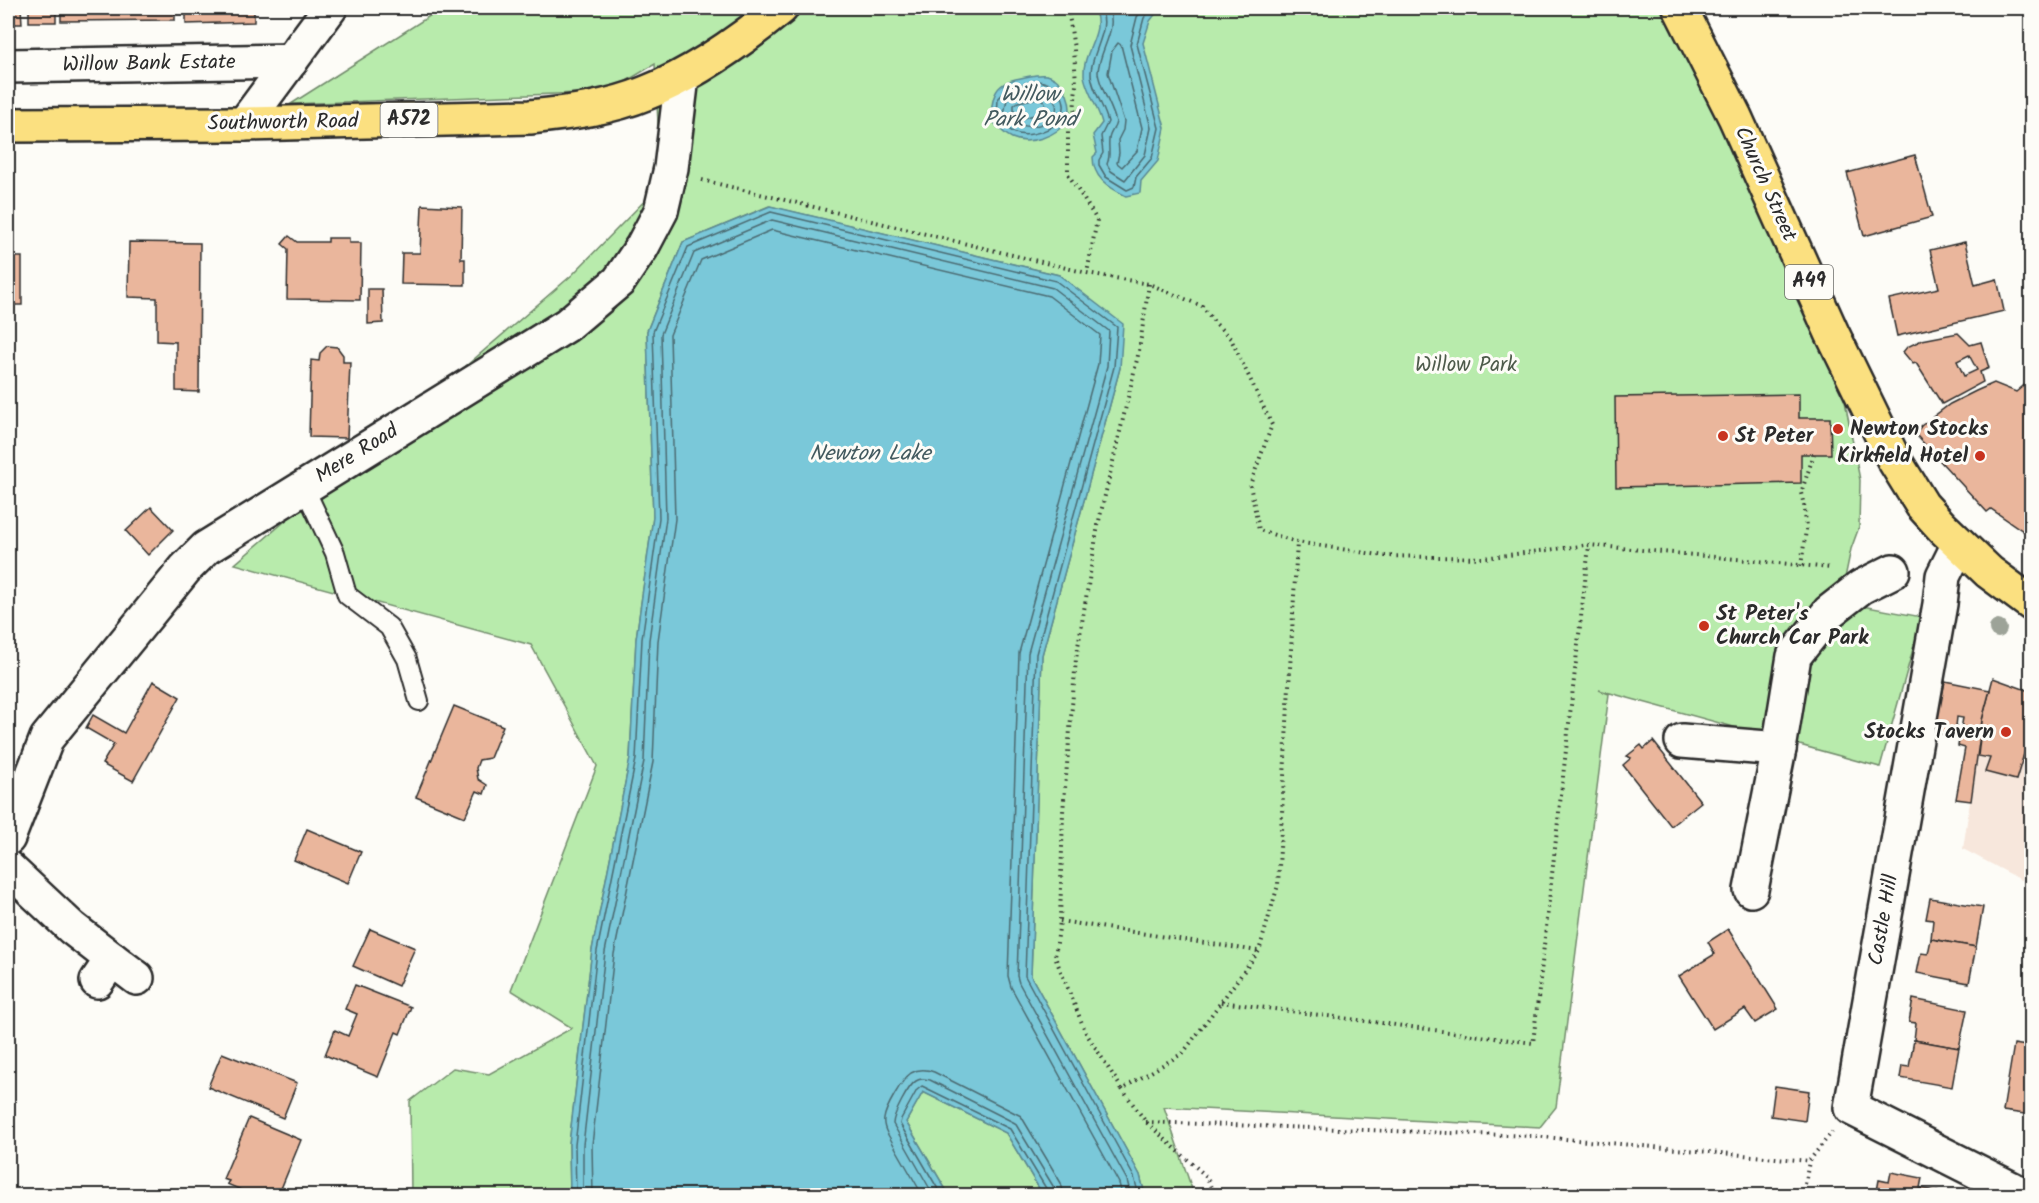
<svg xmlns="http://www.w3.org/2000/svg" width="2039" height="1203" font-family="Kalam,sans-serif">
<rect width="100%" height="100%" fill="#fdfcf7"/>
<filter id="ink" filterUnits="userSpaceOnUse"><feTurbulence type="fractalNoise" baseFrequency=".0167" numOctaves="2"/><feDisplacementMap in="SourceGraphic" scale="12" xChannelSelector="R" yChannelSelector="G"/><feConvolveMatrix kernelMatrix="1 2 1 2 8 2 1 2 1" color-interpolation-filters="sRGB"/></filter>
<g filter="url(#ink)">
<polygon fill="#f7e7dc" points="1993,678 2031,692 2031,885 1963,849 1982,720"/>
<g fill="#b8ebac" stroke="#728b6c" stroke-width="1.5">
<polygon points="442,8 1674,8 1832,333 1860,480 1859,527 1851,549 1840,602 1922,617 1880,767 1599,690 1609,694 1556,1107 1540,1127 1164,1107 1194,1195 1145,1195 1140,1175 1031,976 1042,655 1120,368 1059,275 769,206 683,242 647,331 653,517 636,639 630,758 592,950 569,1144 570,1195 411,1196 410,1101 453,1068 489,1074 572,1028 511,990 597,766 531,645 235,564 572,275 661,184 655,64 608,92 291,104"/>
<polygon points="923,1092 1006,1133 1043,1195 949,1195 906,1122"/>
</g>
<g fill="#7ac8d9" stroke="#5a8993" stroke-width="1.5">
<path d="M1093 8H1160L1150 21 1143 43 1165 128 1158 161 1141 181 1140 193 1126 196C1108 187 1093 178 1093 157L1097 153 1093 135 1102 123C1099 109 1085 88 1084 75 1082 51 1107 31 1093 8Z"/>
<path d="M1036 75C1040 75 1046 74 1050 76 1065 82 1075 106 1067 120 1058 136 1029 146 1012 138 1003 134 997 126 991 119 992 83 1002 81 1036 75Z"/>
<polygon points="770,206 1059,275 1123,324 1120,368 1042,655 1031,976 1140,1175 1145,1195 1043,1195 1006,1133 923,1092 906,1122 949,1195 570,1195 569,1144 592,950 630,758 636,639 653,517 647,331 683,242"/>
</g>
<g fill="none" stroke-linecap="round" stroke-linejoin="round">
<g stroke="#4b6a71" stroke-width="1.5">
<path d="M1100 8C1112 28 1092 50 1091 72 1090 86 1105 108 1108 122L1101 136 1103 153 1099 160V165L1106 177 1127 190 1134 187 1136 177 1152 158 1159 128 1137 44 1144 18 1152 8"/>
<path d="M1108 8C1119 29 1099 50 1098 72 1098 84 1113 108 1116 122 1115 129 1109 133 1109 140 1108 149 1111 155 1107 164L1111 171 1125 180 1145 155 1151 128 1130 45 1137 17 1143 8"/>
<polygon points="1118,43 1121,45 1142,128 1137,151 1122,167 1117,163 1119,153 1118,140 1123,130 1124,121 1108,73 1112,51"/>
<path d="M1036 81C1053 81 1070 97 1062 116 1056 130 1029 138 1015 133 1008 130 1002 123 997 117L998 99 1009 87Z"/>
<path d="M1036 89C1051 89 1064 107 1051 118 1037 131 1015 128 1004 114L1007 99 1013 94Z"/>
<polygon points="1037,98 1044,100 1046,106 1044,112 1024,118 1014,112 1014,105 1018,102"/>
<polyline points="576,1196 575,1145 597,951 636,759 642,639 659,518 653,332 688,247 771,212 1056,281 1117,327 1114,367 1036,654 1025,976 1134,1177 1139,1196"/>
<polyline points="583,1196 583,1145 605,952 644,761 649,640 666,518 661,334 694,253 772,220 1053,288 1109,331 1107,366 1028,653 1017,976 1019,983 1127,1180 1131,1196"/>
<polyline points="593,1196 592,1145 614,954 653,762 658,641 675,519 670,335 701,260 772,230 1049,296 1100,335 1098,364 1019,653 1008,976 1011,987 1119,1183 1122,1196"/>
<path d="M923 1196 887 1133C885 1129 883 1125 884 1119 885 1109 902 1079 911 1073 918 1069 926 1069 934 1072L1021 1116 1061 1183 1064 1196"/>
<path d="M934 1196 893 1124C893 1115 908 1086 916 1081 921 1078 925 1079 930 1080L1015 1123 1053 1186 1055 1196"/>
<polyline points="942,1196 900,1124 901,1119 917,1090 922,1086 1010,1129 1047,1190 1048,1196"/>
</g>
</g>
<g fill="#eab69c" stroke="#2b2b2b" stroke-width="1.5" fill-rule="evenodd">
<polygon points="8,8 21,8 22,24 8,24"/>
<rect x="29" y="8" width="27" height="14"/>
<polygon points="61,8 175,8 175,20 61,21"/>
<polygon points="186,8 254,8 254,22 186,24"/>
<polygon points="1915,155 1932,217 1864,236 1847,173"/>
<polygon points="422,205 462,207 461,259 465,259 465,285 401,284 402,253 420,253"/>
<polygon points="289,236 297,242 328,242 328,238 349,238 349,243 361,243 360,300 287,299 288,249 282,244"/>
<polygon points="129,242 200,243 199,392 176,391 176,342 157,341 157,298 128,297"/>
<polygon points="1965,242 1975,285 1997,279 2004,311 1897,336 1889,299 1939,288 1930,250"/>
<rect x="8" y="257" width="14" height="48"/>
<polygon points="368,289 382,289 383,323 368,324"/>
<path d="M1958 333 1970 345 1981 342 1989 368 1980 372 1983 382 1942 404 1916 363 1913 364 1903 352 1907 347 1922 340ZM1969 355 1977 370 1964 376 1957 361Z"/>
<polygon points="327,346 337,347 343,355 343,362 350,362 347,438 309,437 311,360 319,361 320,353"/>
<polygon points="2028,382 2032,386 2032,472 2025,476 2032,481 2032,537 1991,509 1987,512 1917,436 1917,432 1921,426 1950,404 1976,391 1994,383 2016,392"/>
<polygon points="1799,394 1799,418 1830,418 1831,454 1801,454 1801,483 1616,487 1615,397"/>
<polygon points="151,507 173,530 148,555 126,531"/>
<polygon points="1993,678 2032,692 2032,746 2027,744 2016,780 1985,772 1990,758 1978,756 1982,720"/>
<polygon points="153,681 180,697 133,781 102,764 114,744 86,728 93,715 124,733"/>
<polygon points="1945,681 1990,690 1982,720 1971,801 1956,799 1965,748 1958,746 1963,718 1957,717 1955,736 1934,733"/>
<polygon points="454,706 503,726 490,758 479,760 476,768 478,779 487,785 484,794 477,791 465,817 416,797"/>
<polygon points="1653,741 1701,802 1671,826 1623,765 1631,758 1627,756 1641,745 1644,749"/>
<polygon points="2032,759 2032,780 2026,778"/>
<polygon points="307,829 361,852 348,883 294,860"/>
<polygon points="1930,898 1983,907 1976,947 1931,939 1933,920 1926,919"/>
<polygon points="370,929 415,948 398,986 353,966"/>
<polygon points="1728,929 1778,1009 1755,1023 1745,1009 1713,1029 1679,976 1715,954 1708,942"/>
<polygon points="1931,939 1976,947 1969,983 1917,973 1921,953 1928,954"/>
<polygon points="355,985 411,1007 400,1034 396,1032 378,1077 325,1055 335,1030 348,1036 357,1014 345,1009"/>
<polygon points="1913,999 1967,1010 1959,1048 1914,1040 1916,1023 1909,1022"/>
<polygon points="1914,1040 1959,1048 1952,1087 1900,1078 1902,1066 1909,1067"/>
<polygon points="2014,1044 2032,1047 2032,1115 2003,1111"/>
<polygon points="222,1053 297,1083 283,1118 208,1087"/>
<polygon points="1775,1086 1809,1091 1805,1121 1771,1116"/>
<polygon points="249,1118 301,1140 278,1196 262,1191 260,1196 255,1196 227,1184 229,1181 223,1179"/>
<polygon points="1891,1172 1922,1178 1920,1188 1963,1196 1876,1196 1879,1180 1889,1182"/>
</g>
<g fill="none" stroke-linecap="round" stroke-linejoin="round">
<defs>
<polyline id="lane" points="304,487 335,553 347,595 389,627 407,659 419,701"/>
<g id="street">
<polyline points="8,66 291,61"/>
<polyline points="244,124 330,8"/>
<polyline points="1959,544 1943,576 1940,604 1851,1108 2026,1196"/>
<polyline points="1682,741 1779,749 1794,656 1829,612 1861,587 1893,571"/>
<polyline points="8,838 47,738 185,569 206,548 567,325 619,281 642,247 661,211 671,168 682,77"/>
<polyline points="8,868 72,928 112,959"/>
<polyline points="1751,890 1779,749"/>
<polyline points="97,981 112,959 137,978"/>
</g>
<g id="primary">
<polyline points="1680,8 1735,117 1832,333 1893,458 1922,505 1942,527 1989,572 2032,604"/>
<path d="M8 125 244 124 530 117C569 113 610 108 646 93 692 75 743 39 781 8"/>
</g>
</defs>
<use href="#lane" stroke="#2b2b2b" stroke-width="22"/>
<use href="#street" stroke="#2b2b2b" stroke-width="38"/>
<use href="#primary" stroke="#2b2b2b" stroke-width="38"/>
<g stroke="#2b2b2b" stroke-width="4" stroke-dasharray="1.5 4.5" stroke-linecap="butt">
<polyline points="1068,8 1074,49 1076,85 1074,114 1068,131 1068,174 1097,220 1087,273"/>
<polyline points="702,180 1087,273 1149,284 1202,306 1215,323 1231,339 1272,425 1250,485 1259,530 1297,542 1385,556 1483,558 1589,545 1831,568"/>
<polyline points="1149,284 1139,351 1098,525 1076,659 1063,812 1060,921 1055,957 1086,1033 1122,1089 1183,1053 1259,951 1278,885 1297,542"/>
<polyline points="1801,566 1806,530 1805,509 1801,493 1814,454"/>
<polyline points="1060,921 1258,951"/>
<polyline points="1221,1002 1533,1043 1589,546"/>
<polyline points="1122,1089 1146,1122 1207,1177 1214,1196"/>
<polyline points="1146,1122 1532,1136 1809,1161"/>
<polyline points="1803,1196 1809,1161 1832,1132"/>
</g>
<use href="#lane" stroke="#fdfcf7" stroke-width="18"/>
<use href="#street" stroke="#fdfcf7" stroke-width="33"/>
<use href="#primary" stroke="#fbe080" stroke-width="33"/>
</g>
<circle fill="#9da398" cx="1998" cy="629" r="9"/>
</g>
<g fill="#c8321e" stroke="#fdfcf7" stroke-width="2">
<circle cx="1838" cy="429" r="6"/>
<circle cx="1723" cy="436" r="6"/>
<circle cx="1980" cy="456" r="6"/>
<circle cx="1704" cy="626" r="6"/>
<circle cx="2006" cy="732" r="6"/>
</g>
<g text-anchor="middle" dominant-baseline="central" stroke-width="6" stroke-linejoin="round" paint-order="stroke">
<g fill="#fdfcf7" stroke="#6a6a68" stroke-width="1.5">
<rect x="380.5" y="103" width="57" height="34" rx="4.5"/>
<rect x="1785" y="265" width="48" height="34" rx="4.5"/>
</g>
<g font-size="20" font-weight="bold" fill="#2b2b2b">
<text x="409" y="120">A572</text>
<text x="1809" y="282">A49</text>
</g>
<g font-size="21" fill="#2b2b2b" stroke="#fdfcf7">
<text transform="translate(149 64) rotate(-1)">Willow Bank Estate</text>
<text transform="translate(283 123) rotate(-1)">Southworth Road</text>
<text transform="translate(1765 184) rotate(66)">Church Street</text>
<text transform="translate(357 454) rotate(-32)">Mere Road</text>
<text transform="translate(1884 920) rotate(-80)">Castle Hill</text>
</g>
<g font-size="21" fill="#4e5b4b" stroke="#fdfcf7">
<text x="1466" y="365">Willow Park</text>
</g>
<g font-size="21" font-weight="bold" fill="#2b2b2b" stroke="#fdfcf7" text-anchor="start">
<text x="1850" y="429">Newton Stocks</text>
<text x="1735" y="436">St Peter</text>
<text x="1968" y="456" text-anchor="end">Kirkfield Hotel</text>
<text x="1716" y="614">St Peter's<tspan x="1716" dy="24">Church Car Park</tspan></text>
<text x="1994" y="732" text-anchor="end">Stocks Tavern</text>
</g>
<g font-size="22" font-style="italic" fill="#435a5f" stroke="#fdfcf7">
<text x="1030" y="95">Willow<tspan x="1030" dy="25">Park Pond</tspan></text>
<text x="870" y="454">Newton Lake</text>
</g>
</g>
<rect width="2039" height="1203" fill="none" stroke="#fdfcf7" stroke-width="30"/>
<rect x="15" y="15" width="2009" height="1173" fill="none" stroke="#2b2b2b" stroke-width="2" filter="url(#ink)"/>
</svg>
